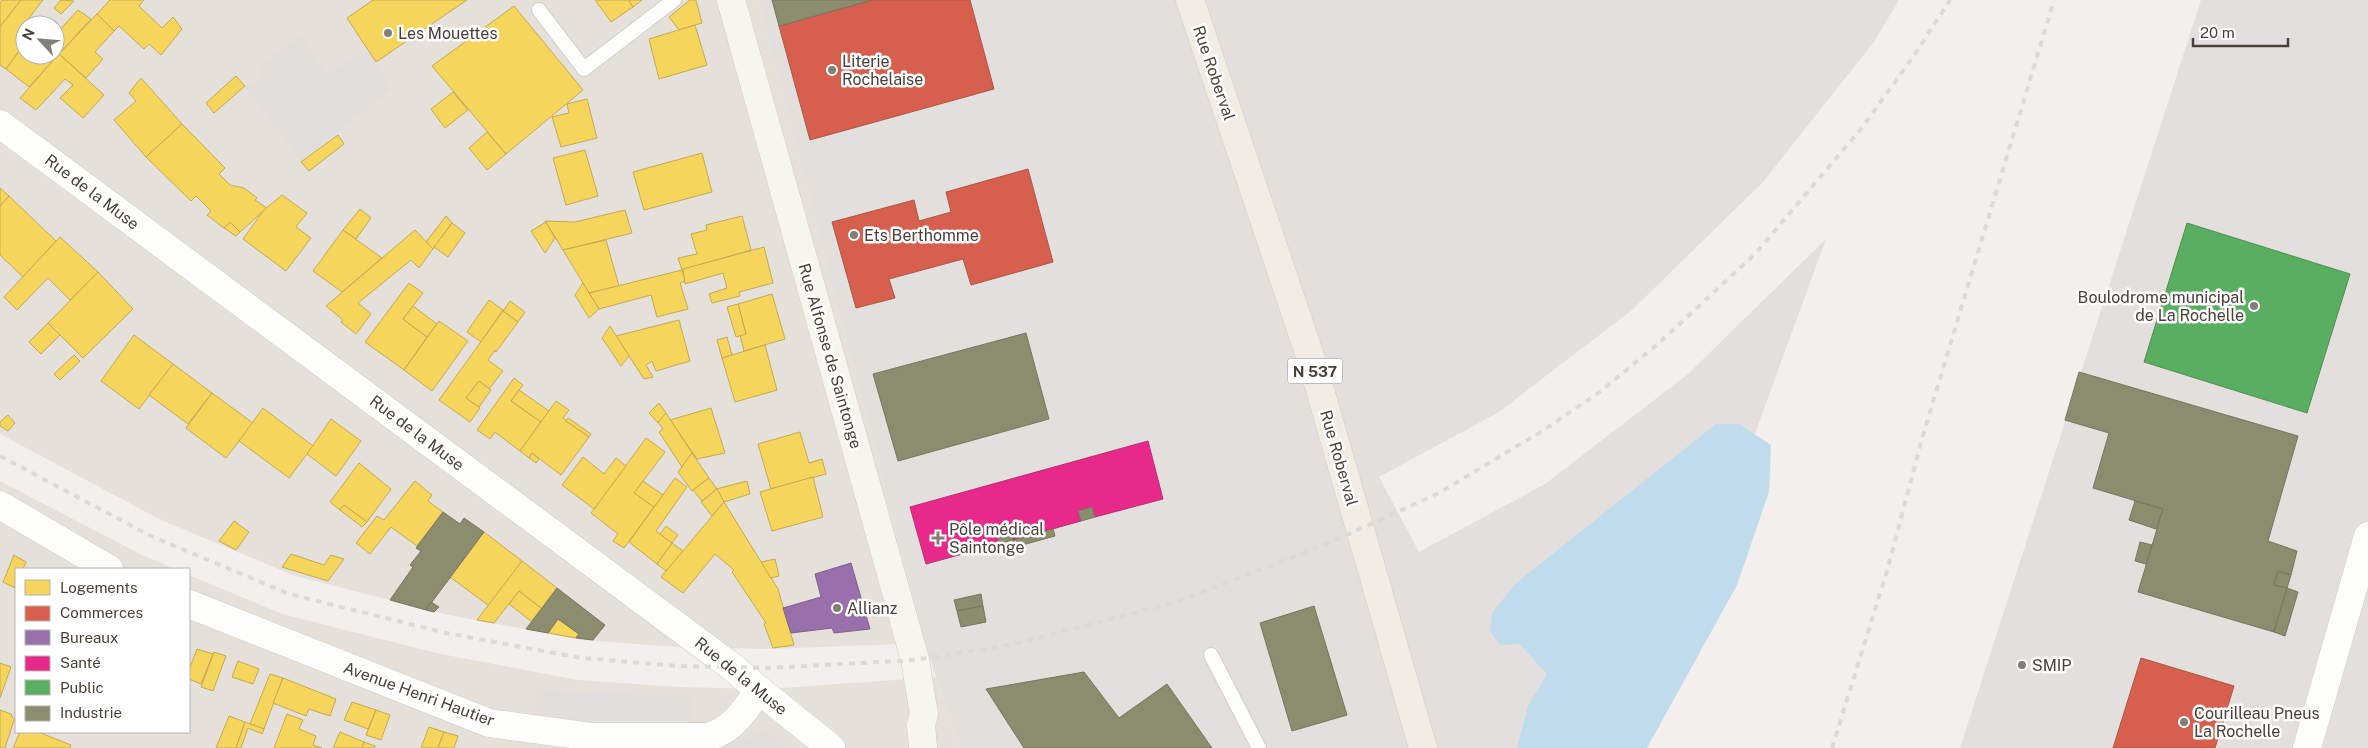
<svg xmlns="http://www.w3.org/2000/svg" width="2368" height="748" font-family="'Public Sans',sans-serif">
<rect width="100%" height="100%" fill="#f2efec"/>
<g fill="#e5e1da" fill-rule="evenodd">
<path d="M0 0H758L925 643 769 649 679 647 583 640 449 615 295 576 159 519 0 434ZM25 25H55V55H25Z"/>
<polygon points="0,481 142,555 175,569 16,569 16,732 189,732 189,575 282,614 441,654 578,680 678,687 769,689 936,677 960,748 0,748"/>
</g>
<g fill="#e3dfdc">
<polygon points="758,0 1899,0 1873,43 1763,182 1632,310 1499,412 1379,477 1419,552 1545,484 1688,374 1826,239 1640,748 960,748 925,643"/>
<polygon points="2201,0 2368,0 2368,748 1960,748"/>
</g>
<g fill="#e1dedc">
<polygon points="301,35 327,75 367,48 391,89 301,162 245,86 263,77 259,67"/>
<polygon points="537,689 693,698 689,737 534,729"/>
<polygon points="732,725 746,740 762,728 786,748 704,748"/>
</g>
<polygon fill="#c0dbec" points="1716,424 1739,424 1771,445 1769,492 1737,585 1647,748 1517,748 1528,706 1547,674 1519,644 1500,645 1490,631 1492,613 1516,583"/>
<g fill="#f6d55c" stroke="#c2a951">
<polygon points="2,0 21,0 0,27 0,2"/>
<polygon points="21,0 43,0 22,27 25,29 25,43 6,69 0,65 0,27"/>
<polygon points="61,0 74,1 61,14 54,8"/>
<polygon points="110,0 144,0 139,6 162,28 173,17 182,29 161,55 149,44 144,49 119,26 114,31 97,14"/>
<polygon points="373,0 467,0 376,62 347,18"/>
<polygon points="595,0 630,0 629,1 633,7 611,22"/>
<polygon points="630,0 642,0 633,7 629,1"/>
<polygon points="690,0 696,0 702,23 679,30 669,17"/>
<polygon points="514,6 583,90 506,154 432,66"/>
<polygon points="78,10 91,19 29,87 6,69 25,43 25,55 55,55 55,35"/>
<polygon points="97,14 114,31 95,52 103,59 86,78 59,54"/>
<polygon points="695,25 707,65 659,79 649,39"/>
<polygon points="59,54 104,95 83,118 60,98 73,85 65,79 36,110 20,98"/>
<polygon points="236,76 245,86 214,113 206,103"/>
<polygon points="141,78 182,124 146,157 114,120 136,101 129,93"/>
<polygon points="453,92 468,110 445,128 431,109"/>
<polygon points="587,99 597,138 561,147 552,117 569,113 567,104"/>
<polygon points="182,124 225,168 219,174 230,185 244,188 257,198 255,200 267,208 240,232 230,222 224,228 207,215 211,211 196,196 191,201 146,157"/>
<polygon points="487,132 506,154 487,170 469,148"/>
<polygon points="338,135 344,144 309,171 301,162"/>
<polygon points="585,150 598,196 566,205 553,158"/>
<polygon points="702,153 712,192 644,210 633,172"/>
<polygon points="0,188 9,196 0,206"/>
<polygon points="282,195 307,213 296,227 311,238 286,271 243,239 264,210"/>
<polygon points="9,196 56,241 23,277 0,255 0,206"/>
<polygon points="360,209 371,218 356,239 343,230"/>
<polygon points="625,210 632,233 563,250 545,221 575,222"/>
<polygon points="446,216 452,223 433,249 426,242"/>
<polygon points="742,216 751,250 682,270 678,258 697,254 691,234 707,230 706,225"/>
<polygon points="230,222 240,232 236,236 224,228"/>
<polygon points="546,222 555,238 545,253 531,231"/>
<polygon points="452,223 465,233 448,257 434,247"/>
<polygon points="343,230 382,258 342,292 313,271"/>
<polygon points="415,230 433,249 419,268 411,260 358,303 371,314 356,334 341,322 343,320 326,306"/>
<polygon points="60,237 98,272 70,300 48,278 17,310 4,297"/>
<polygon points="606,240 619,286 589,293 563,250"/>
<polygon points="764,247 773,283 739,292 740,296 712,303 709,294 727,288 723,273 685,284 683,269"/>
<polygon points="682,270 685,281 680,283 688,309 657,317 651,295 599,309 589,293"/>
<polygon points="98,272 133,309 83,358 48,323"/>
<polygon points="409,283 423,293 403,319 427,337 404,370 365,342"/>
<polygon points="583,283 599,309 589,318 575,295"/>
<polygon points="772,294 785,339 744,351 740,335 746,334 738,304"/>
<polygon points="489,300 503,310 481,342 467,332"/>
<polygon points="510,301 525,312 518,322 503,311"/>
<polygon points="738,304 746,334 736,337 727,307"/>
<polygon points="413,306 437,324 427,337 403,319"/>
<polygon points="503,311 518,322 496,352 495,350 488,360 503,371 489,389 479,381 466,398 480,408 470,422 439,400"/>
<polygon points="679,320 690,361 656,371 652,361 646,365 653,377 644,379 616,336"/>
<polygon points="439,321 468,341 432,391 404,370"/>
<polygon points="48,323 60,335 41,354 29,342"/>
<polygon points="610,326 629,356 621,366 602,338"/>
<polygon points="134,335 173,364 139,409 101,381"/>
<polygon points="727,337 732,355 722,358 717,340"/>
<polygon points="765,345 777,390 735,402 722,358"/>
<polygon points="74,355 80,361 60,380 54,374"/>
<polygon points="173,364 212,393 188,424 149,395"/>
<polygon points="514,378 523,385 511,401 541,422 520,451 495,432 490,439 477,430"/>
<polygon points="479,381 491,390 479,407 466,398"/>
<polygon points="519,390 549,411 541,422 511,401"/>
<polygon points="212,393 253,423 226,458 186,428"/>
<polygon points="556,401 569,410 563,418 589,437 561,475 532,453 529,458 520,451"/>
<polygon points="659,403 666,413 658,423 649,413"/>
<polygon points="263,408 313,446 289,478 239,441"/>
<polygon points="711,408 725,453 697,459 670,420"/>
<polygon points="666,413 692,453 682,467 659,432 663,429 658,422"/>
<polygon points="8,415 15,423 8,431 0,426 0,422"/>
<polygon points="568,418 591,434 589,437 566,421"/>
<polygon points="331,419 361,441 336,476 307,454"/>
<polygon points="800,432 809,463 822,459 826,474 771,489 758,444"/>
<polygon points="646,438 665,452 634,493 654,507 624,548 613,541 618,534 591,513"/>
<polygon points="532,453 539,459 536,463 529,458"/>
<polygon points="692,453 709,478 692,491 678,472"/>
<polygon points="583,457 604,474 616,458 626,466 594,509 562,485"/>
<polygon points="359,463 391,489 367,522 344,505 340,510 330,502"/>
<polygon points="813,477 823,517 772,531 760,492"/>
<polygon points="675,478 687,487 656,531 672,543 657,564 629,542"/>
<polygon points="709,478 717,489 702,501 693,490"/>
<polygon points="415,481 432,495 428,501 443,512 417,546 391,527 370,554 356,543 377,516 384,520"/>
<polygon points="643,481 663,495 654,507 634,493"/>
<polygon points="747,481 750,494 724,502 716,489"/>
<polygon points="717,489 724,502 712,516 701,502"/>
<polygon points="724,502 778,589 794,645 773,648 764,624 766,623 732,572 734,570 715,554 683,593 661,577"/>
<polygon points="344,505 367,522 362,527 340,510"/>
<polygon points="234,521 249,532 236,550 219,541"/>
<polygon points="666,526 678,535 672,543 660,534"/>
<polygon points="484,532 522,561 489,606 450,577"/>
<polygon points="672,543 683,551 666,571 657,564"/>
<polygon points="291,554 324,565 331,555 344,559 328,581 282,567"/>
<polygon points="14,555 26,562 23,569 16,569 15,588 3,582"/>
<polygon points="775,559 779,576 771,578 761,562"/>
<polygon points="522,561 557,588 542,609 519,591 494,623 477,620"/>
<polygon points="519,591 542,609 532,622 509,604"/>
<polygon points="558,619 579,634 576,638 548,633"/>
<polygon points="197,649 213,654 201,684 189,679 189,670"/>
<polygon points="214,652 226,656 213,691 201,687"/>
<polygon points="238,661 259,669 253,684 232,677"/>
<polygon points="0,663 11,667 0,698"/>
<polygon points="270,674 283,678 264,729 250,724"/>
<polygon points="283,678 336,699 330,716 309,709 306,716 273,703"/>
<polygon points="352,702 376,710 368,729 344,720"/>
<polygon points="0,710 11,714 14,720 5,748 0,748"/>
<polygon points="376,710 390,715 381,740 366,735"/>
<polygon points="287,714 303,720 299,729 316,736 313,745 322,748 274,748"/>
<polygon points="229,716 245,722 236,748 216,748"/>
<polygon points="245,722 264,729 262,734 248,728 241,748 236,748"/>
<polygon points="429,727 444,732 438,748 421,748"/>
<polygon points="20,732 38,732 71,745 70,748 13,748"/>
<polygon points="340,732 364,742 362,748 333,748"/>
<polygon points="444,732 458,736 454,748 438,748"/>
<polygon points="364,742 375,746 375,748 362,748"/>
</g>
<g fill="#d6604d" stroke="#ab5747">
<polygon points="872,0 970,0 994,89 810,140 779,26"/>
<polygon points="1028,169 1053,262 971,285 963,259 889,279 895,298 856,308 832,222 914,200 919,221 951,212 946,192"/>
<polygon points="2141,658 2234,686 2215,748 2113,748"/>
</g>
<polygon fill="#9970ab" stroke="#806288" points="851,563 870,629 834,633 832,628 791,633 783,608 821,597 815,574"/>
<polygon fill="#e7298a" stroke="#b73071" points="1148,441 1163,499 1095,517 1092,507 1078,511 1081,521 1013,540 1010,530 996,533 999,544 926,564 910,507"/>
<polygon fill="#5aae61" stroke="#548d55" points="2187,223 2350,274 2307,413 2144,362"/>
<g fill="#8c8c6e" stroke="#77765e">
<polygon points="772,0 872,0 779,26"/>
<polygon points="1026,333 1049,419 898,461 873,374"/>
<polygon points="2079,372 2298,436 2268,541 2297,551 2291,575 2278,571 2274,585 2287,588 2274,632 2138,592 2163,509 2093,488 2109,433 2065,420"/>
<polygon points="2135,501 2163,509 2156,529 2129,520"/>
<polygon points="1092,507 1095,517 1081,521 1078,511"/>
<polygon points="443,512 460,524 464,518 484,532 426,610 390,600 413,567 410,565 421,551 416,548"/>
<polygon points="1053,529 1055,536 1015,547 1013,540"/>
<polygon points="1010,530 1013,540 999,544 996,533"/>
<polygon points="2140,542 2152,545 2146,564 2135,561"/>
<polygon points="2278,571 2291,575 2287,588 2274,585"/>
<polygon points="557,588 605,625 593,640 576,638 579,634 558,619 548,633 526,629"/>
<polygon points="2287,588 2298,592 2285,636 2274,632"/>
<polygon points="981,594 983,606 957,611 954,600"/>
<polygon points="431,602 439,607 434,612 426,610"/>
<polygon points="983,606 986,622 961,627 957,611"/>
<polygon points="1314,606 1347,715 1292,731 1260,623"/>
<polygon points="1084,672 1119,718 1167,684 1212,748 1024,748 986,689"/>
</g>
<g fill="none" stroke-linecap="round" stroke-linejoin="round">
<defs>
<g id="service">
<polyline points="539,10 584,69 674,0"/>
<polyline points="1211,655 1259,748"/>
</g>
<polyline id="minor" points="0,124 731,666 759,690"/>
<g id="tertiary">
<polyline points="0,505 109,569"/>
<path d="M189 604 489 723 593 737H708C733 730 745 710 759 690L831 748"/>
<polyline points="2307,748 2368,536"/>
</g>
<polyline id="secondary" points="731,0 915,660 924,714 921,725 923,748"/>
<polyline id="primary" points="1190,0 1312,362 1423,748"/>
</defs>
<use href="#service" stroke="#d0cdca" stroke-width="16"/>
<use href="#minor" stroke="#d0cdca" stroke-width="29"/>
<use href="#tertiary" stroke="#d0cdca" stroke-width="29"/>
<use href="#secondary" stroke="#d0ccc3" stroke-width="29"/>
<use href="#primary" stroke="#d3cbba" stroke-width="29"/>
<use href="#service" stroke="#fdfdfc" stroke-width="14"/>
<use href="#minor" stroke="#fdfdfc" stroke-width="28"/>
<use href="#tertiary" stroke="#fdfdfc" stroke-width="28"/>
<use href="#secondary" stroke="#f6f5f0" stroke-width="28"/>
<use href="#primary" stroke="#f1ede5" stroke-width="28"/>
<g stroke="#dadad9" stroke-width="4" stroke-dasharray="6 6" stroke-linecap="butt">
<polyline points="0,456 151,536 289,594 446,633 581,658 679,666 769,668 915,660 1015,644 1176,602 1329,543 1439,493 1544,430 1601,391 1659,343 1755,254 1861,129 1913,57 1950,0"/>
<polyline points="1832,748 1887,571 1923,435 2054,0"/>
</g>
</g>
<g fill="#837e77" stroke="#fff" stroke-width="2">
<circle cx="388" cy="33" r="5"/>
<circle cx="832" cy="70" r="5"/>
<circle cx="854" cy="235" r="5"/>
<circle cx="2254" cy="306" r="5"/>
<path d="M935.5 530.5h5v5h5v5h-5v5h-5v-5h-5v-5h5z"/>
<circle cx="837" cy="608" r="5"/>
<circle cx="2022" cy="665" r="5"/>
<circle cx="2184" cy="722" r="5"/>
</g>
<g text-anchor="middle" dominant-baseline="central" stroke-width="5" stroke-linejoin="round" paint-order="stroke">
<rect fill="#fff" stroke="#7e7a74" stroke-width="1" x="1287.5" y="358.5" width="55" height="25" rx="4"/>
<g font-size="15" font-weight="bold" fill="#474138">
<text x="1315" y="371">N 537</text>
</g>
<g font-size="16" fill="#474138" stroke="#fff" text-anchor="start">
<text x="398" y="33">Les Mouettes</text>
<text x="842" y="61">Literie<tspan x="842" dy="18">Rochelaise</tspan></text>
<text x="864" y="235">Ets Berthomme</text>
<text x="2244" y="297" text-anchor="end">Boulodrome municipal<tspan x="2244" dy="18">de La Rochelle</tspan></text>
<text x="949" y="529">Pôle médical<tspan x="949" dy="18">Saintonge</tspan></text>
<text x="847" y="608">Allianz</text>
<text x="2032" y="665">SMIP</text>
<text x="2194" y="713">Courilleau Pneus<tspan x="2194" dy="18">La Rochelle</tspan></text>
</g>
<g font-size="16" fill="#474138" stroke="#fff">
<text transform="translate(1214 73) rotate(71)">Rue Roberval</text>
<text transform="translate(92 192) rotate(37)">Rue de la Muse</text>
<text transform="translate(830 356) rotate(74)">Rue Alfonse de Saintonge</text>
<text transform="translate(417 433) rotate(37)">Rue de la Muse</text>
<text transform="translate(1339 458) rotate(74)">Rue Roberval</text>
<text transform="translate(741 676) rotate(39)">Rue de la Muse</text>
<text transform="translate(419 694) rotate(20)">Avenue Henri Hautier</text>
</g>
</g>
<rect x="15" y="568" width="175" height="165" fill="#ffffff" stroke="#b5b3af"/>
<rect x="25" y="580" width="25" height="15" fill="#f6d55c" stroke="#b5b3af"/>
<text x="60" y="593" font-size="15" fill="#474138">Logements</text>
<rect x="25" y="606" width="25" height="15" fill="#d6604d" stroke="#b5b3af"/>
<text x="60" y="618" font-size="15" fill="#474138">Commerces</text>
<rect x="25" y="630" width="25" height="15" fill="#9970ab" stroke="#b5b3af"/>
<text x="60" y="643" font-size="15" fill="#474138">Bureaux</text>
<rect x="25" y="656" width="25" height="15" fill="#e7298a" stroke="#b5b3af"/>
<text x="60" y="668" font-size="15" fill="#474138">Santé</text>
<rect x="25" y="680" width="25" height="15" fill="#5aae61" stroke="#b5b3af"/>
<text x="60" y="693" font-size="15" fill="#474138">Public</text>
<rect x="25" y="706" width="25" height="15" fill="#8c8c6e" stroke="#b5b3af"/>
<text x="60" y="718" font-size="15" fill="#474138">Industrie</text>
<g transform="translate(40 40) rotate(296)"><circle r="24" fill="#ffffff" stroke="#b5b3af"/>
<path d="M0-4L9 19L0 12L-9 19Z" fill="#837e77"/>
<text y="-8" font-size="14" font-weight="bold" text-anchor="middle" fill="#474138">N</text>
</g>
<path d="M2193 38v8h95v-8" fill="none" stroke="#474138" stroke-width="2.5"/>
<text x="2200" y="38" font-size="15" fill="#474138" stroke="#ffffff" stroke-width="4" paint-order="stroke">20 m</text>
</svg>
